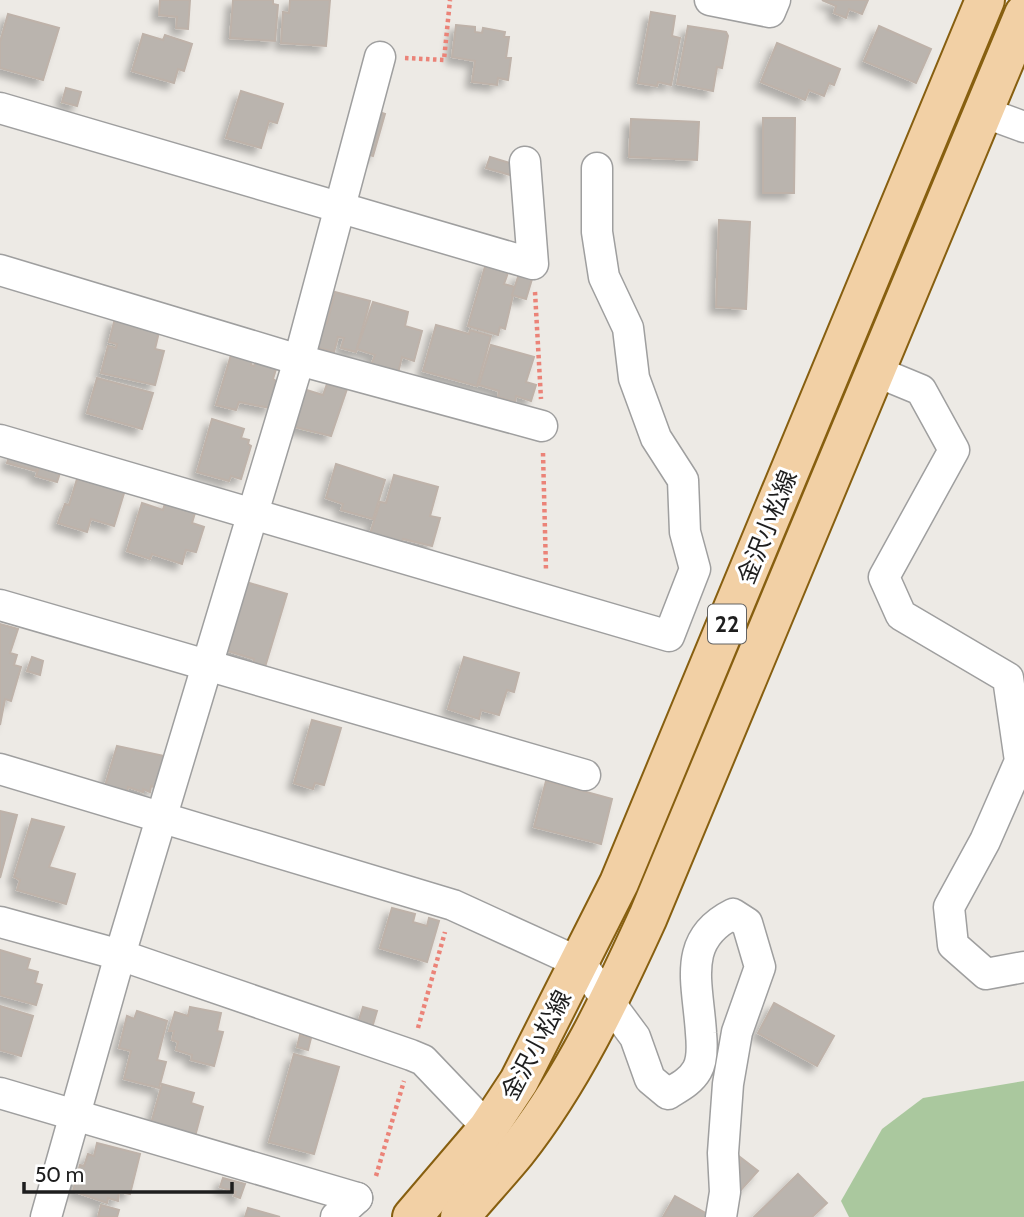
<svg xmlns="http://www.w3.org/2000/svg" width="1024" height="1217" font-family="Cabin,'Noto Sans JP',sans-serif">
  <defs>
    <filter id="shadow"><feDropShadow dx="-6" dy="6" stdDeviation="3.5" flood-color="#0004"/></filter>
  </defs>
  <rect width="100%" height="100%" fill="#edeae5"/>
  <polygon fill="#aac89e" points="1024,1081 1024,1217 849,1217 841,1201 882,1129 923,1098"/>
  <g fill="#bab4ae" stroke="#beb2a9" stroke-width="2" filter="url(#shadow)">
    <polygon points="160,0 190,0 188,29 176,28 177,17 159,15"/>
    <polygon points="233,0 273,0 273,4 278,5 275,41 230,38"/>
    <polygon points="290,0 330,0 326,46 281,43 283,12 289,13"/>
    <polygon points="822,0 868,0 862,14 849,9 846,18 834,13 836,6"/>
    <polygon points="651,12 675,16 672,36 680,38 671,85 658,82 657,86 638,83"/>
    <polygon points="8,14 59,28 43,80 0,68 0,42"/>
    <polygon points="456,25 475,27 475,32 482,33 483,28 505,32 504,37 509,37 506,58 511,58 508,80 498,78 497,85 472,82 475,61 452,57"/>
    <polygon points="688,26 726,32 728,36 722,68 717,67 713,91 677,84"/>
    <polygon points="879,26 931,49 916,83 864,61"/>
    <polygon points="143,34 163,40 165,35 192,44 184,71 178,69 174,83 132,71"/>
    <polygon points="777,43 840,69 834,85 829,83 824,96 809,90 805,100 761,82"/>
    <polygon points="66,88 81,92 77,106 62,102"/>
    <polygon points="241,91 283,104 277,123 269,121 261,148 226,138"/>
    <polygon points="379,112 385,114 373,156 366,154"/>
    <polygon points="763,118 795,118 794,193 763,193"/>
    <polygon points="631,119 699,122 697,160 629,157"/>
    <polygon points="490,157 513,164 510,175 486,168"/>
    <polygon points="719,220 750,222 746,309 716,307"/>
    <polygon points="486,263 509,270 504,284 515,287 505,329 500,327 498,335 468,326"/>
    <polygon points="519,274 532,279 526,299 512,295"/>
    <polygon points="335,292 370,301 356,352 341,348 344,338 338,337 334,352 312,346 319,321 327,323"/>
    <polygon points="373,302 408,312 405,326 422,331 414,361 402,357 398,373 371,365 375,355 357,349"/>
    <polygon points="115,318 159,332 155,349 164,351 155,385 101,373 108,346 116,348 117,344 109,342"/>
    <polygon points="436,325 469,334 470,330 491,336 477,386 423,371"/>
    <polygon points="491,345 534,357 526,382 536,385 531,401 516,396 515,402 498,397 499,391 479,385"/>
    <polygon points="231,355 252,361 251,365 254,366 256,360 277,366 273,379 276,381 274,387 277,388 270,408 239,402 236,410 216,405"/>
    <polygon points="97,378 153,393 142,429 87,413"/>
    <polygon points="327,384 347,389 331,436 291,426 300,388 323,395"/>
    <polygon points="212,419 244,429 241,438 249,440 248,444 251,446 241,479 231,476 229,481 197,472"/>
    <polygon points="10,454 39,462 36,471 7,463"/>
    <polygon points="40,464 61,470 57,482 36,476"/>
    <polygon points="336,464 385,480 373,519 341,510 343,504 326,498"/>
    <polygon points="394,475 438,487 430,516 440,518 432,546 403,539 401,546 369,537 380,502 386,503"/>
    <polygon points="87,478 125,490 114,526 91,519 87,532 58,523 65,504 69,505 77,479 86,481"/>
    <polygon points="142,503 163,510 165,503 195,513 192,523 204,527 196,552 186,550 182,564 152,554 150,559 127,551"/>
    <polygon points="246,582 287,594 265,667 253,663 254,659 228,651"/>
    <polygon points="0,624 18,629 10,653 17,655 14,665 21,667 11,701 5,699 0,725"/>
    <polygon points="32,657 43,661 40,675 27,671"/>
    <polygon points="464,657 519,673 514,692 507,690 499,715 481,710 479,719 448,709"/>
    <polygon points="312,720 341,728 324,785 315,783 313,789 294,783"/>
    <polygon points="117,746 164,756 156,788 151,786 150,792 143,789 143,792 128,787 127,792 104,789"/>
    <polygon points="546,781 612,799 601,844 534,827"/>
    <polygon points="0,811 17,815 0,878"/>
    <polygon points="32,819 64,827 49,867 75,874 66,904 17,890 20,880 14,877"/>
    <polygon points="392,908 415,914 413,922 427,926 429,918 439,921 427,962 380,948"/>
    <polygon points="0,950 30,959 27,969 38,972 35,983 42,985 36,1005 0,995"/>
    <polygon points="774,1003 834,1036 817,1066 758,1033"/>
    <polygon points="0,1006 33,1016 21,1056 0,1050"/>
    <polygon points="190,1007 221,1013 217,1031 223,1032 214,1066 191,1060 192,1055 176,1050 178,1042 172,1040 174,1031 169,1031 175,1012 188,1016"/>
    <polygon points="363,1007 377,1011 371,1031 357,1026"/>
    <polygon points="137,1011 167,1021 157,1060 166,1062 159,1088 124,1079 131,1051 119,1048 127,1016 134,1019"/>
    <polygon points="300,1035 311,1038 308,1050 297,1047"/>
    <polygon points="294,1054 339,1067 314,1154 269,1142"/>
    <polygon points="162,1084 194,1093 191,1103 203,1107 194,1140 150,1127"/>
    <polygon points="97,1143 140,1154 130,1194 119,1192 118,1201 108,1198 107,1203 73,1191 80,1165 84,1166 88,1154 94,1156"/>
    <polygon points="740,1157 758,1171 739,1192"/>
    <polygon points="798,1174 827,1203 812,1217 754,1217"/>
    <polygon points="223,1178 245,1184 240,1198 234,1196 236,1192 220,1187"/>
    <polygon points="675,1196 709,1215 708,1217 663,1217"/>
    <polygon points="101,1205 119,1210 117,1217 98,1217"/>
    <polygon points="248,1208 280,1217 245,1217"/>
  </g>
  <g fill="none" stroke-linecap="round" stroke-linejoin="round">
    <defs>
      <g id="street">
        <polyline points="710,0 770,12 775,0"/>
        <polyline points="0,108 533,264 525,162"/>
        <polyline points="983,112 1024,127"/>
        <polyline points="0,270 299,360 542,426"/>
        <polyline points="875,371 921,390 954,450 884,577 901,615 1008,678 1020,761 985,841 949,907 953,945 986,974 1024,967"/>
        <polyline points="0,440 669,636 695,569 685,532 683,480 656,438 634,378 628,328 604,277 597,232 597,168"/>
        <polyline points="0,605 585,775"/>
        <path d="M 0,769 L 453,905 L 580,963 L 635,1037 L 650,1079 L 668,1094 C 679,1087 690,1082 697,1070 C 703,1060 702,1044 701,1033 C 698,983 681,940 733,914 L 747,923 L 760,967 L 737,1032 L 728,1084 L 723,1153 L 725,1192 L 721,1217"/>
        <polyline points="0,922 120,955 411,1055 423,1060 488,1128"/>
        <polyline points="0,1093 357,1198"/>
        <polyline points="46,1217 120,955 299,360 380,57"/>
        <polyline points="336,1217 357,1198"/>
      </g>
      <g id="primary">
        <polyline points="412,1217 488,1128 519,1081 619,883 985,0"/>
        <path d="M 460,1217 C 478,1195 498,1174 516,1152 C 572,1081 611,998 648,917 L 1024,14"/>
      </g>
    </defs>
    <use href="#street" stroke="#9f9f9f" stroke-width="33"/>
    <use href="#primary" stroke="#875f10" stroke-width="42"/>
    <g stroke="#eb8378" stroke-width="4.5" stroke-dasharray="3.5 3.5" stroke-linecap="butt">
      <polyline points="405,58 444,60 450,0"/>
      <polyline points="535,292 541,399"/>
      <polyline points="543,453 546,570"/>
      <polyline points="418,1028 445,932"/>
      <polyline points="376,1176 404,1081"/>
    </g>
    <use href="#street" stroke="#fff" stroke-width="30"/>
    <use href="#primary" stroke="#f2d0a5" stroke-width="38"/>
  </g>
  <g text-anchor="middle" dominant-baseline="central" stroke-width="6" stroke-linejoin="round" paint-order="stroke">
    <rect fill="#fff" stroke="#626262" stroke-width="2" x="708" y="604.5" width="38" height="39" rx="5"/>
    <g font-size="23" font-weight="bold" fill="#1e1e1e">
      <text x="727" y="624">22</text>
    </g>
    <g font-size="24" fill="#1e1e1e" stroke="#fff">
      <text transform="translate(767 527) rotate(-68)">金沢小松線</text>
      <text transform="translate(536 1045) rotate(-62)">金沢小松線</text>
    </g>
  </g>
  <path d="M24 1182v10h208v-10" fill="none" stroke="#1e1e1e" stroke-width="3.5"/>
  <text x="35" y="1182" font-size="21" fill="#1e1e1e" stroke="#ffffff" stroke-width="5" paint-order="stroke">50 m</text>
</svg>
